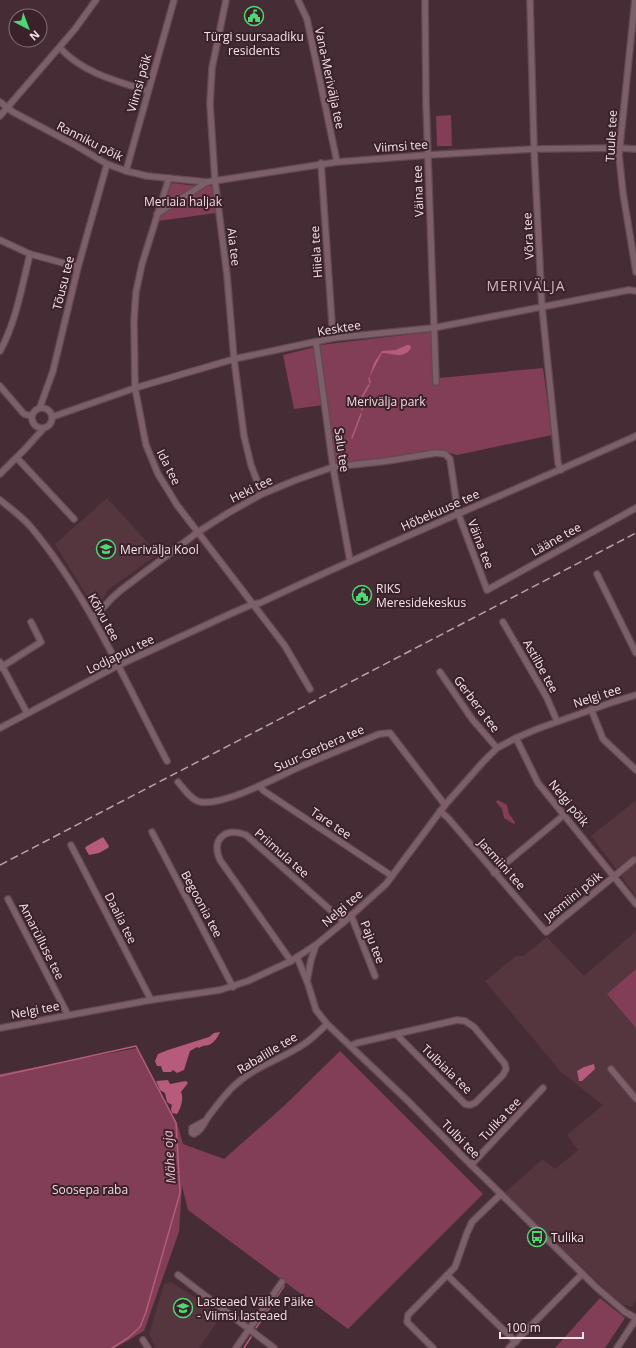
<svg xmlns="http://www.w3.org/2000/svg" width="636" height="1348" font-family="'Open Sans',sans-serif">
  <rect width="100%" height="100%" fill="#462c34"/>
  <g fill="#55353e">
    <polygon points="107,498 158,554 108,590 96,611 55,544"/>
    <polygon points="636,800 636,897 615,867 591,836"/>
    <polygon points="636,931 636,1300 632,1307 624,1305 608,1292 504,1193 543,1159 555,1169 578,1150 567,1135 603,1105 561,1072 485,981 516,956 523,956 547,937 584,976"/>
    <polygon points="171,1282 199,1300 221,1316 199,1348 156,1348 149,1334 164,1284"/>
  </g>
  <g fill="#813e56">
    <polygon points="451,115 452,146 437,146 436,116"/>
    <polygon points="172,183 198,186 212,186 216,213 158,221 161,208"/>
    <polygon points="437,331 439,378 543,368 552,435 457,455 442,451 336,466 320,345"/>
    <polygon points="315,347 324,405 294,409 283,355"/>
    <polygon points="498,800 507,805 509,814 515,822 514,824 504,818 502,809 496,802"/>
    <polygon points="636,969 636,1028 607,994"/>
    <polygon points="137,1048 177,1123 183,1144 224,1159 285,1105 340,1051 483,1194 348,1329 188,1210 182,1186 179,1232 144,1331 115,1348 0,1348 0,1074"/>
    <polygon points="600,1298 625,1318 605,1348 555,1348"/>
  </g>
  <g fill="#b65b7b">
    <path d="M 407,345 L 410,345 L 411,348 C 403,360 393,353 382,353 L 369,378 L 374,363 L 382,351 L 396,350 Z"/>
    <polygon points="103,837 109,846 108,848 99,853 89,855 85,848 87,846"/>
    <path d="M 220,1032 C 218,1037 214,1043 209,1045 C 205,1046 203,1045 199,1048 L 197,1047 L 190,1051 L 184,1070 L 177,1073 L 173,1070 L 171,1072 L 163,1072 L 161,1066 L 157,1066 L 155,1061 L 158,1054 L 168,1050 L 209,1037 L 214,1033 Z"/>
    <polygon points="594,1064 595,1069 582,1081 579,1081 577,1071 584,1067"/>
    <path d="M 168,1080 L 170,1084 L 186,1081 L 188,1083 L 181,1092 C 184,1098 181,1108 177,1114 L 172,1113 L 171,1109 L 172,1105 L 167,1102 L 165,1093 L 160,1090 L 156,1081 Z"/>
  </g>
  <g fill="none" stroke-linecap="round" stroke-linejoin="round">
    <g stroke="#b65b7b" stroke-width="1.5">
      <polyline points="369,378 370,383"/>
      <polyline points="362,410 362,397 369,385"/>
      <polyline points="352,438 361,414"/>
      <polyline points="0,1076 136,1046 176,1123 180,1193 146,1312 140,1327 128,1338 112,1348"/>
      <polyline points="256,1328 284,1286"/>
      <polyline points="244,1348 251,1337"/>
    </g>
    <defs>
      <g id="minor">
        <polyline points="226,0 212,68 210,104 215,181 227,275 234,359 244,436 251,465 262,494"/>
        <polyline points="298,0 307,19 337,162"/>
        <polyline points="425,0 426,102 436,382"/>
        <polyline points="530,0 534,149 542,307 555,434 558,463 561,470"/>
        <polyline points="635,0 619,155 623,193 636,272"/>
        <path d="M 60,48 C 83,73 116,81 148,91"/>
        <polyline points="0,102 13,112 75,145 107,164 126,171 147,176 207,182 337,162 428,155 534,149 619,148 636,149"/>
        <polyline points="0,116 75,29 96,0"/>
        <polyline points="321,163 333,338"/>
        <polyline points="126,171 174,0"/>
        <polyline points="169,178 142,264 136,292 134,320 135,388 146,445 158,474 177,505 285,646 310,689"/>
        <polyline points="157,214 207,182"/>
        <polyline points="0,240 30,254 78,267"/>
        <polyline points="316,342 333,467 350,561"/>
        <path d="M 0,351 C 16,322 22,286 30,254"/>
        <polyline points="0,386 24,414 31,416"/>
        <polyline points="40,407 53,371 78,267 107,164"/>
        <circle cx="42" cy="418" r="10"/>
        <polyline points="52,417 135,388 234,359 333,338 433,328 629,290 636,291"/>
        <polyline points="17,458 74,519"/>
        <polyline points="0,474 25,449 44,428"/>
        <path d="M 0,500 C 10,508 21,516 30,526 C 88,595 125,681 167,761"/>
        <polyline points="597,574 636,653"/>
        <polyline points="92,617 98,613 112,598 121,590 198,532 228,513 262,494 296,480 333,467 387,461 436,453 445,454 450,459 458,513 487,590 636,508"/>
        <polyline points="503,622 546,696 557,721"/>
        <polyline points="0,662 27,713"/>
        <polyline points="0,668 41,642 31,622"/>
        <polyline points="440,672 472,719 497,748"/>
        <polyline points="591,709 603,739 636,770"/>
        <path d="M 0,728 L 117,666 L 230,614 L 253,604 L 260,603 C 384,544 511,492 636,436"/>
        <polyline points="516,738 538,783 636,904"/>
        <path d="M 178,782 C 184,789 192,801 201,802 C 224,805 272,780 295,769 C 322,757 351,746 379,734 L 390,733 L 445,805"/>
        <polyline points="259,786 264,791 392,876"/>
        <polyline points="440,811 448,818 546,932 634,860"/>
        <polyline points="152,832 233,987"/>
        <polyline points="71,845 151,1000"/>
        <polyline points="494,873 564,815"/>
        <polyline points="8,899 68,1015"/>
        <polyline points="351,915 375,976"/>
        <polyline points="297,957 308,984 316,1010 327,1024 408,1101 463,1157 597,1288 625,1312 636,1318"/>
        <path d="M 291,961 L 220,860 C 211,839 225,827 246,835 L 344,922"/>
        <polyline points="307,981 311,960 316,945"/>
        <polyline points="0,1028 151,1000 220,990 248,981 291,961 317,944 344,922 386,884 445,805 483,762 497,748 516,738 537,729 613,702 636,695"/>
        <polyline points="350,1046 357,1043 457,1020 465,1021 474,1027 505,1064 506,1069 503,1075 475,1103 470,1105 465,1104 396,1034"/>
        <polyline points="611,1069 636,1099"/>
        <path d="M 205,1121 L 192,1128 L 192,1133 L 194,1134 C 202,1131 205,1120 211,1113 C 218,1104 226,1093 235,1085 C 254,1067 279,1060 301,1046 C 311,1040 319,1032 327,1024"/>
        <polyline points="471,1165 543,1088"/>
        <polyline points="178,1275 274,1348"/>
        <polyline points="447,1275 516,1342"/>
        <polyline points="143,1340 148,1348"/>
        <polyline points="236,1348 282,1282"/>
        <polyline points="433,1348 407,1322 408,1315 455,1267 467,1233 472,1222 501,1194"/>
        <polyline points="509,1348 582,1274"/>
        <polyline points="617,1348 636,1319"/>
      </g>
    </defs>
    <use href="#minor" stroke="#604a51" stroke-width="8"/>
    <use href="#minor" stroke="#7c5f68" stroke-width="5.5"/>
    <polyline stroke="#b8a4aa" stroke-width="1.5" stroke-dasharray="8 4" stroke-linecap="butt" points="0,865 636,533"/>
  </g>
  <defs>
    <symbol id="civic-ring" viewBox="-11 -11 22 22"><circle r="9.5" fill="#3b222a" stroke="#4fd675" stroke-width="1.5"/><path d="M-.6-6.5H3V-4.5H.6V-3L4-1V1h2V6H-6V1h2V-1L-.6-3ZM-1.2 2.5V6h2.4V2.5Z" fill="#4fd675"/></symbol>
    <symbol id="school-ring" viewBox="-11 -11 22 22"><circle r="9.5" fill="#3b222a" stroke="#4fd675" stroke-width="1.5"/><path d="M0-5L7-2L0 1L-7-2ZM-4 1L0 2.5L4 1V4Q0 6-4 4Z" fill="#4fd675"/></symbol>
    <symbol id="bus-ring" viewBox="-11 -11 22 22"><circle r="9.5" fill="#3b222a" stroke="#4fd675" stroke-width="1.5"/><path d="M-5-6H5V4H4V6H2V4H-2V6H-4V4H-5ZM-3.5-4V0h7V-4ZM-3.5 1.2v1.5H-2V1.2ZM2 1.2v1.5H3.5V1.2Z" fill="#4fd675"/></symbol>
  </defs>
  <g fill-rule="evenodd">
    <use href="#civic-ring" x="243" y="5" width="22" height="22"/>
    <use href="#school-ring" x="95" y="538" width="22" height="22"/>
    <use href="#civic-ring" x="351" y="584" width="22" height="22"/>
    <use href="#bus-ring" x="526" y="1226" width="22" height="22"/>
    <use href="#school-ring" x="172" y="1297" width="22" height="22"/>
  </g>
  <g text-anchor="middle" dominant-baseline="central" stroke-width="4" stroke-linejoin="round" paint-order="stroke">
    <g font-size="12" fill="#f5e3e8" stroke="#3b222a" text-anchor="start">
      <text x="254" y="36" text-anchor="middle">Türgi suursaadiku<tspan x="254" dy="14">residents</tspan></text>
      <text x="120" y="549">Merivälja Kool</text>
      <text x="376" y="588">RIKS<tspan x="376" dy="14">Meresidekeskus</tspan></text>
      <text x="551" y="1237">Tulika</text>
      <text x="197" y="1301">Lasteaed Väike Päike<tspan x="197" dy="14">- Viimsi lasteaed</tspan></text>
    </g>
    <g font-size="12" fill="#f5e3e8" stroke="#3b222a">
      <text transform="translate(330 78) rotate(78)">Vana-Merivälja tee</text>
      <text transform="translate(139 83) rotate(-74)">Viimsi põik</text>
      <text transform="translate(611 136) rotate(-87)">Tuule tee</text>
      <text transform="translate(90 141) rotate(27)">Ranniku põik</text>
      <text transform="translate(401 146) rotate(-4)">Viimsi tee</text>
      <text transform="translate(418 191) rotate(-92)">Väina tee</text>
      <text transform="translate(528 236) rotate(-93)">Võra tee</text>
      <text transform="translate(234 247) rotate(83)">Aia tee</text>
      <text transform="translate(316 252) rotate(-94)">Hiiela tee</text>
      <text transform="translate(63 283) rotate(-76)">Tõusu tee</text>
      <text transform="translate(339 328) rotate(-9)">Kesktee</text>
      <text transform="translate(342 450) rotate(82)">Salu tee</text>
      <text transform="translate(169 467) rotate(63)">Ida tee</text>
      <text transform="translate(251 489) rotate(-26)">Heki tee</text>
      <text transform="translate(440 510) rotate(-24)">Hõbekuuse tee</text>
      <text transform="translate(556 539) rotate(-29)">Lääne tee</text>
      <text transform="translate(481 544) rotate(69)">Väina tee</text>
      <text transform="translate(104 617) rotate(61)">Kõivu tee</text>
      <text transform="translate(120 654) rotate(-26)">Lodjapuu tee</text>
      <text transform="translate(541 666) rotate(61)">Astilbe tee</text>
      <text transform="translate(597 696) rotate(-18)">Nelgi tee</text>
      <text transform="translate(477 704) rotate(53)">Gerbera tee</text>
      <text transform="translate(319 748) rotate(-24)">Suur-Gerbera tee</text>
      <text transform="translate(569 803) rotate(51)">Nelgi põik</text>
      <text transform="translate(331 823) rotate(34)">Tare tee</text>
      <text transform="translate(282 853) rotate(41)">Priimula tee</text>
      <text transform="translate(502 864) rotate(48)">Jasmiini tee</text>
      <text transform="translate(573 896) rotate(-39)">Jasmiini põik</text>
      <text transform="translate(202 904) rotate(62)">Begoonia tee</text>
      <text transform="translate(342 908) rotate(-41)">Nelgi tee</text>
      <text transform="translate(121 918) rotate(63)">Daalia tee</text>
      <text transform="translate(42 941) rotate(63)">Amarülluse tee</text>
      <text transform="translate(373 942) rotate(68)">Paju tee</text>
      <text transform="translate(35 1010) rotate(-11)">Nelgi tee</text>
      <text transform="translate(267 1053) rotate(-31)">Rabalille tee</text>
      <text transform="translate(447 1069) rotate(44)">Tulbiaia tee</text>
      <text transform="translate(500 1119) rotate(-47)">Tulika tee</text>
      <text transform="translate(461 1139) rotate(45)">Tulbi tee</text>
    </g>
    <g font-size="12" fill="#f4d9e1" stroke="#3b222a">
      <text x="183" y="201">Meriaia haljak</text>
      <text x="386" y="401">Merivälja park</text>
      <text x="90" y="1189">Soosepa raba</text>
    </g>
    <g font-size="13" font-style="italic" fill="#f0bdcc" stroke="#3b222a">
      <text transform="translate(169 1157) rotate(-94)">Mähe oja</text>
    </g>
    <g font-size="14" letter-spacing="1" fill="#d6b6bf" stroke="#3b222a">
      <text x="526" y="285">MERIVÄLJA</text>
    </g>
  </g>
  <g transform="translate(28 28) rotate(138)"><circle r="19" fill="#3b222a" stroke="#856f76"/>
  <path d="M0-3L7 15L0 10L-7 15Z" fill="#4fd675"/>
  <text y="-6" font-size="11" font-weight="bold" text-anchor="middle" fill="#f5e3e8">N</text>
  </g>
  <path d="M500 1332v6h83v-6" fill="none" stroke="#f5e3e8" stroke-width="2"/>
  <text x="506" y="1332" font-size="12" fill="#f5e3e8" stroke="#3b222a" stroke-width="3" paint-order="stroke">100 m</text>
</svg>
